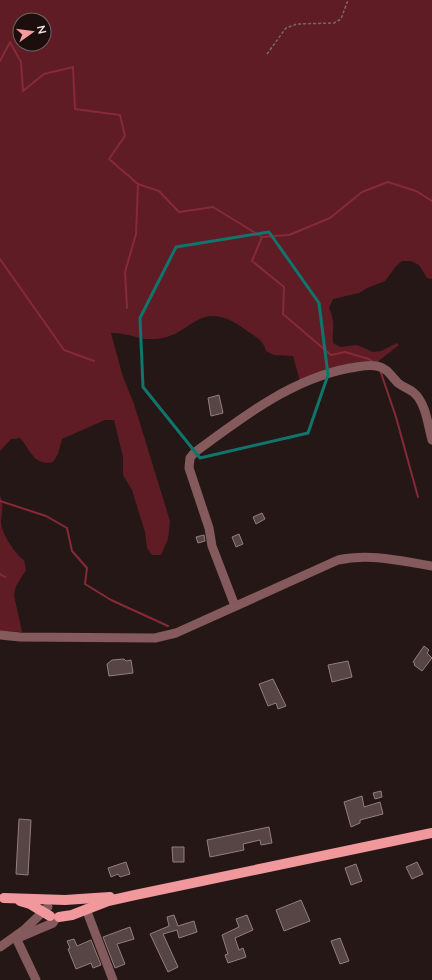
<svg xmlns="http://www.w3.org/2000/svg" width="432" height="980" font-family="Lato,sans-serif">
  <rect width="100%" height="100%" fill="#261717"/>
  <g fill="#5f1c25" fill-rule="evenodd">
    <path d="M 0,0 L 432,0 L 432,279 L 427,278 L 419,265 L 411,261 L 402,261 L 396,266 L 385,281 L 367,288 L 359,293 L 333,299 L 329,308 C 336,324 332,327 333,343 L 340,347 L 357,345 L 373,352 L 381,351 L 397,343 L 399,345 L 376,363 L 300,381 L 293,356 L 274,355 L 266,351 C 263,339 255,337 246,330 C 197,294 193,339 153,339 C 139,340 126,332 111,333 L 123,377 L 134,404 L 170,521 L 168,539 L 161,555 L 152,555 L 147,548 L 145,532 L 132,490 L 123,475 L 123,457 L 114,420 L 105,420 L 62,439 L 58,454 L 53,462 C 33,466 31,450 20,438 L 11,439 L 0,451 ZM 20,20 L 44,20 L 44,44 L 20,44 Z"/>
    <path d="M 0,496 C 4,505 2,511 1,520 C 0,532 15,554 24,560 L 26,570 L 16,586 L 14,595 L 22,632 L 0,631 Z"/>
  </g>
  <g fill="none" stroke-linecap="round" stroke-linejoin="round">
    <g stroke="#862a37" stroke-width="2">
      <polyline points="0,61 10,42 21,62 23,91 44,74 73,67 75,109 120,115 125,136 109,159 138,184 159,191 179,212 213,207 262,237 289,235 330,218 362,192 388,182 416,191 432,201"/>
      <polyline points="262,237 252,261 284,287 283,314 331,355 345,352 369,359 372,361"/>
      <polyline points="0,259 64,350 94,361"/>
      <polyline points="127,308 125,272 136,234 138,184"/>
      <polyline points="380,370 396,417 418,497"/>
      <polyline points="0,501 46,516 67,528 72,551 87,568 85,584 111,600 168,626"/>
      <polyline points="0,574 5,577"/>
    </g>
  </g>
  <g fill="#574444" stroke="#937e7e">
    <polygon points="219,395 223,413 211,416 208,398"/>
    <polygon points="262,513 265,519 256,524 253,517"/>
    <polygon points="239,534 243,544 236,547 232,537"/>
    <polygon points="204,535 205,541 198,543 196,537"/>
    <polygon points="424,646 429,650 427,653 432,658 422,671 414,665 415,664 413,662"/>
    <polygon points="124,659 126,661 131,660 133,673 109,676 107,664 112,660"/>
    <polygon points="348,661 352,677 332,682 328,665"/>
    <polygon points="273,679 286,706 278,709 276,703 268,706 259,684"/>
    <polygon points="381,791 382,797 375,799 373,793"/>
    <polygon points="362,796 364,807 380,802 383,814 360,820 360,823 351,827 344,802"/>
    <polygon points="19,819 31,820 28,875 16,874"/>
    <polygon points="269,827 272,843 261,845 260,840 243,844 244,850 210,857 207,840"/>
    <polygon points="172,847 184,847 184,862 173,862"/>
    <polygon points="126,862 130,874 120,877 118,874 111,877 108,868"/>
    <polygon points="417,862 423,874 412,879 406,867"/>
    <polygon points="356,864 362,881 351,885 345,868"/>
    <polygon points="301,900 310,921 284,931 276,910"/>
    <polygon points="174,915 178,926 194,921 197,932 179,938 177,930 163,934 178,967 168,972 150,934 169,926 167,917"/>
    <polygon points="247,915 253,930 235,938 239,950 243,948 246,957 228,963 225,955 228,954 222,935 239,927 236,919"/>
    <polygon points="130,927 134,939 117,944 125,964 115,968 103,937"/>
    <polygon points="340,938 349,961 340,964 331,941"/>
    <polygon points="74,939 77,946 91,940 101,965 93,968 91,963 76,969 68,949 70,948 67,941"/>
  </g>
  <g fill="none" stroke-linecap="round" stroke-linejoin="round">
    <polyline stroke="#776969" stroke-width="1.5" stroke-dasharray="3 2" stroke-linecap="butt" points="267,54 286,28 297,24 334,23 341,19 348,0"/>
    <g stroke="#845a5c" stroke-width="9">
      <path d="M 235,606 L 212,546 L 209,528 L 189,468 L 190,458 L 194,453 C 241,418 291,379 350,368 C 358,367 368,364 377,366 C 387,368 391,376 398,383 C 403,387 409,389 413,392 C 426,402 428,426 432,440"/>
      <path d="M 0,635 L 20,637 L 155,638 L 176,633 L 338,560 C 370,553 401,561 432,566"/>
      <polyline points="86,909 113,980"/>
      <polyline points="20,937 53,923 56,918"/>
      <polyline points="16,938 36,980"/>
      <polyline points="0,947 24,930 48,907"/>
    </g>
    <g stroke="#f0989c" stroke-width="10">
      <polyline points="4,898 65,900 110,897"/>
      <polyline points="20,901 30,904 50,916"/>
      <polyline points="59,917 72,915 108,901 135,895 432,833"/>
    </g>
  </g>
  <path fill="none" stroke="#0f766e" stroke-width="3" stroke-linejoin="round" d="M 269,232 L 319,303 L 328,375 L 308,433 L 200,458 L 143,387 L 140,318 L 176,247 Z"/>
  <g transform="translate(32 32) rotate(76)"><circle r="19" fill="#1d0e0e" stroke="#726464"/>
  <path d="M0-3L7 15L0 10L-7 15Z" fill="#f49b9f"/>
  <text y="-6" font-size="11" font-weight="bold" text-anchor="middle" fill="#f1e5e5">N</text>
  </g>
</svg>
